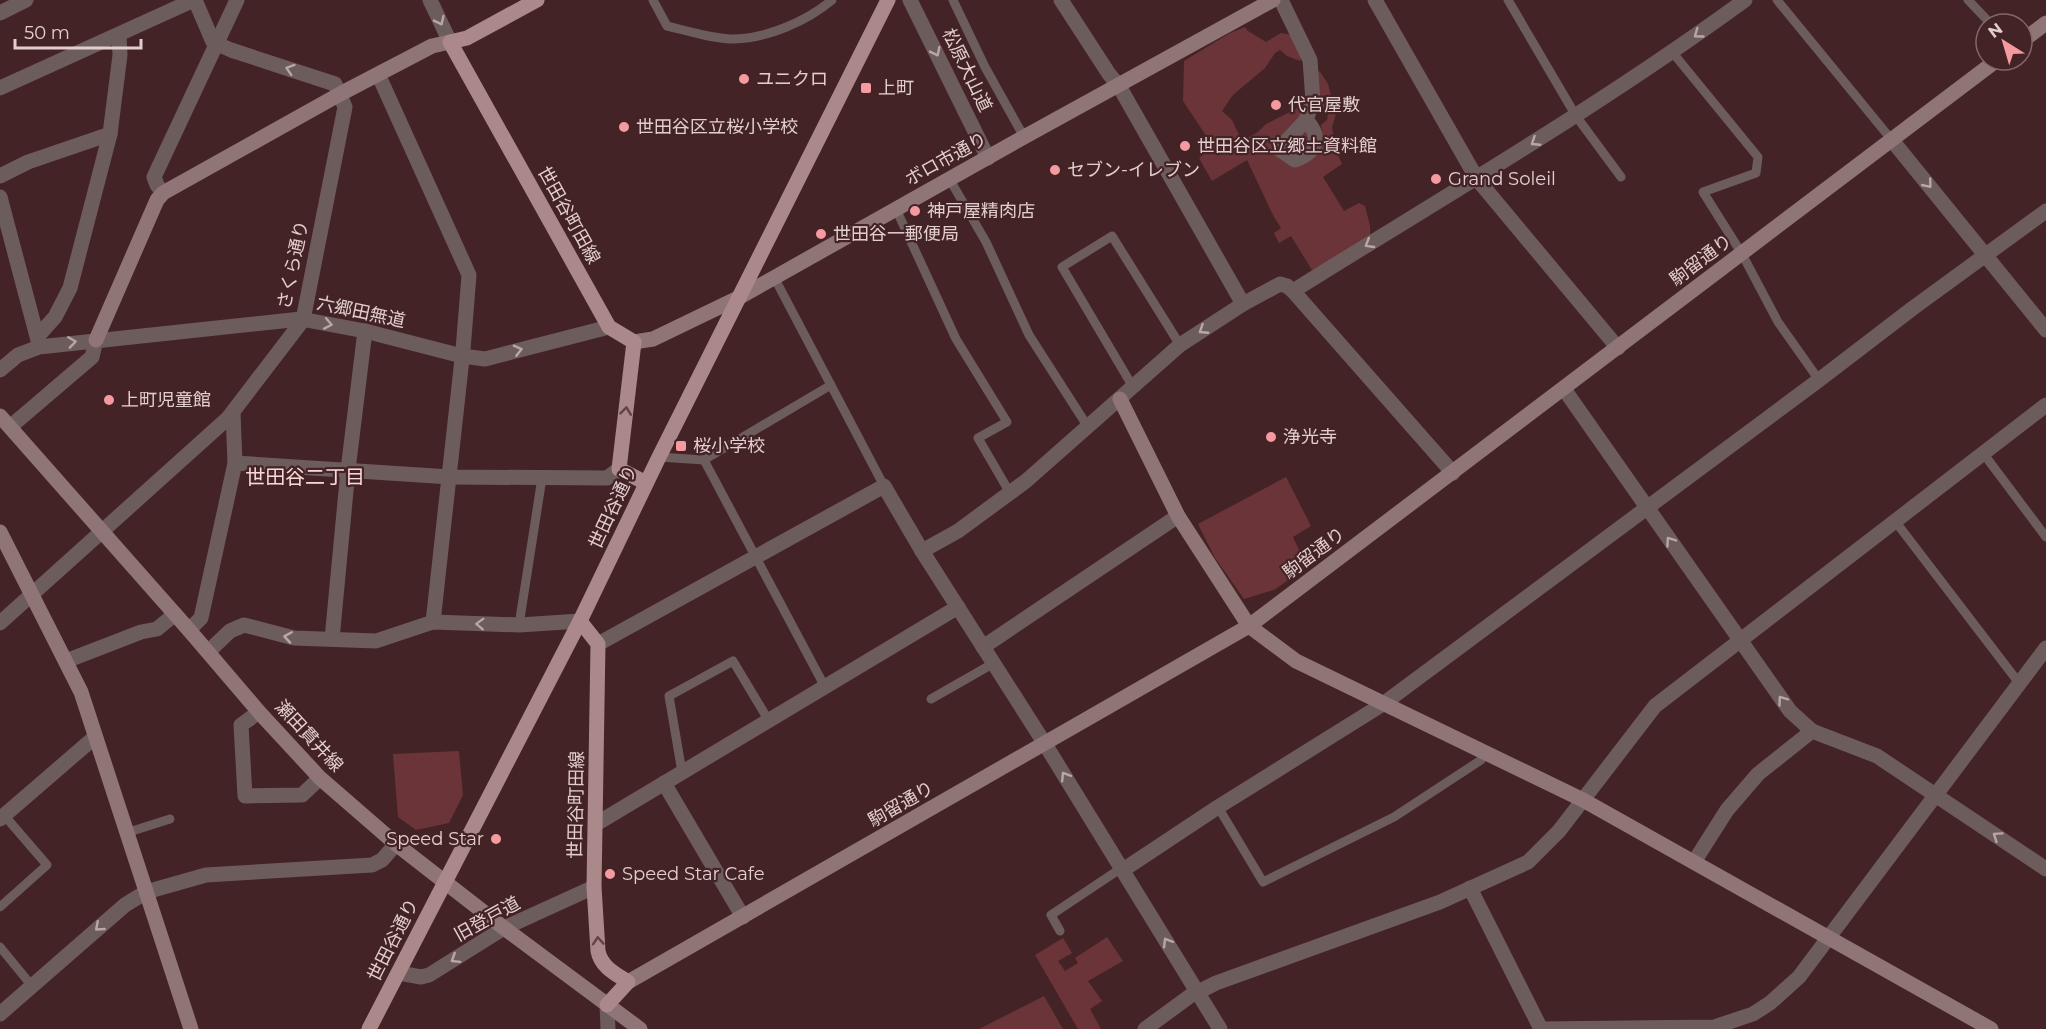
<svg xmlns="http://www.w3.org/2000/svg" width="2046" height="1029" font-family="Montserrat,'Noto Sans JP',sans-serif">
  <rect width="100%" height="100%" fill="#432325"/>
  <g fill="#6b3439">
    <polygon points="1245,27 1248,31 1266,42 1281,33 1292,35 1304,56 1300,61 1287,56 1280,50 1275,53 1265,68 1233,95 1222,111 1232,120 1240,137 1247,138 1258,132 1266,124 1304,105 1306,129 1322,133 1321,125 1327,120 1328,113 1316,100 1315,68 1321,73 1328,84 1336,114 1332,127 1336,150 1342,164 1323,177 1344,211 1359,203 1365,206 1370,226 1370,241 1315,275 1291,236 1279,243 1274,233 1281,228 1273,215 1247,160 1212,181 1199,158 1213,146 1183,101 1184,61 1230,33"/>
    <polygon points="1286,477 1311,526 1293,537 1307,567 1274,590 1244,599 1215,558 1198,524"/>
    <polygon points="459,751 463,795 449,823 416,830 398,817 393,754"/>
    <polygon points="1107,937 1123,961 1088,981 1102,1001 1090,1009 1101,1029 1078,1029 1035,955 1063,938 1072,953 1058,961 1065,971 1078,963 1075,958"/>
    <polygon points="1044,996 1063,1029 979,1029"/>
  </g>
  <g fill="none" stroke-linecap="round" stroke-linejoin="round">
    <g stroke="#6d5c5c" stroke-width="9">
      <path d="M 653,0 L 667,26 C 688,31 713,39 735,39 C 768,38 807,21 832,0"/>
      <polyline points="953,0 985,67 1024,137"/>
      <polyline points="1508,0 1576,116 1621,177"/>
      <polyline points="1777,0 1891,139"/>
      <polyline points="1968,0 1991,24"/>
      <polyline points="1673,53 1758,157 1756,173 1703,192 1742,254 1778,322 1819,380"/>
      <polyline points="950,180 986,242 1029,335 1088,427"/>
      <polyline points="896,209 956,339 1007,422 978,438 1010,493"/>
      <polyline points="774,277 884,486"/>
      <polyline points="1133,387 1062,267 1112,236 1180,345"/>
      <polyline points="1983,453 2046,537"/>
      <polyline points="659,457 704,460 831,385"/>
      <polyline points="704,460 825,687"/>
      <polyline points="1895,521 2019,683"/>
      <polyline points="519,625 542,478"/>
      <polyline points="931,699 994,663"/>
      <polyline points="682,772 669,696 733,661 769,721"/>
      <polyline points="1218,807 1263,882 1394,817 1481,760 1485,753"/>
      <polyline points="126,833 170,819"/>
      <polyline points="0,907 47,865 4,815"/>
      <polyline points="1060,931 1051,915 1117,871 1123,870"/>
      <polyline points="0,947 32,986"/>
    </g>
    <g stroke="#6d5c5c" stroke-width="15">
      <polyline points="430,0 450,42"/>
      <polyline points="910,0 988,158"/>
      <polyline points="1061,0 1109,74 1119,86 1243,304"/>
      <path d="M 1281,0 L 1310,60 L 1313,101 L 1306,120 L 1279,149 L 1295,160 C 1317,152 1322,137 1306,120"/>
      <polyline points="1375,0 1477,179 1618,348"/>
      <polyline points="0,13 26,0"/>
      <polyline points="378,74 469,275 463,350 433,622"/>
      <polyline points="0,88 194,0"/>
      <polyline points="1891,139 2046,330"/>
      <polyline points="0,176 28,162 110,134"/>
      <polyline points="163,193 157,185 154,177 237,0"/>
      <polyline points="0,197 39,344"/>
      <polyline points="1293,291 1453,473"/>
      <polyline points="38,336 55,317 70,288 110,134 120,55 119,35"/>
      <polyline points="0,370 18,355 39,347 301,319 365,331 462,356 485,359 609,327"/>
      <polyline points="1564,389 1790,711 1812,731 1877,756 2046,869"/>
      <polyline points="10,427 92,357 96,340"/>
      <polyline points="235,463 450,477 607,478 619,469"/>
      <path d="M 922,551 L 958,531 L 1026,481 L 1180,345 L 1243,304 L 1280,284 L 1287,286 L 1293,291 C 1445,196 1600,106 1745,0"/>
      <polyline points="0,623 228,418 303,320 345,107 335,84 231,50 213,42 195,0"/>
      <polyline points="189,630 201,618 235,463 233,412"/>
      <polyline points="332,639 348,470 365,331"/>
      <polyline points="598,644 884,486 922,551 1045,744 1220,1029"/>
      <polyline points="983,647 1178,516"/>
      <polyline points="208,652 230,631 244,625 294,638 376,641 433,622 519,625 580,621"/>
      <polyline points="66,661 141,632 157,629 175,614"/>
      <polyline points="259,712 241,725 245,796 302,795 320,778"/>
      <polyline points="664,783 743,917"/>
      <polyline points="0,819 95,737"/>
      <polyline points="596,824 958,607"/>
      <polyline points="1694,862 1727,810 1758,774 1812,731"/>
      <polyline points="1123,870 1218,807 1383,704 1819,380 1913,308 2046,211"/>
      <polyline points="1470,888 1541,1029"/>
      <polyline points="399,973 421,977 429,975 504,928 594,887"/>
      <polyline points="607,1005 608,1029"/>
      <polyline points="0,1014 125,905 146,892 206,875 372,865 382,860 396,844"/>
      <polyline points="1145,1029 1190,996 1216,983 1440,902 1528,862 1559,831 1655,706 2046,405"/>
      <polyline points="1540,1029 1714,1027 1753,1014 1770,1003 1799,977 2046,648"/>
    </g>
    <g stroke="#907576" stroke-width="15">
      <polyline points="2022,41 2046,23"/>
      <polyline points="96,340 157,200 163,193 340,94 432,46 450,42"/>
      <polyline points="634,342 653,339 738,298 1024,137 1273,0"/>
      <polyline points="1120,399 1178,516 1249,626 1296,661 1583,800 1991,1029"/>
      <polyline points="0,416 189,630 259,712 320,778 396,844 504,928 640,1029"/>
      <polyline points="0,532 81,692 191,1029"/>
      <polyline points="628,982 1249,626 1997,60"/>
    </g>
    <g stroke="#ab898a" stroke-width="15">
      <polyline points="537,0 467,38 450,42 609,327 634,342 619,469 646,483"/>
      <path d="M 580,621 L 598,644 L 594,887 L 598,951 C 601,967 616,974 628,982 L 607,1005"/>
      <polyline points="369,1029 580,621 659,457 888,0"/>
    </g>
  </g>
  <defs><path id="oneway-chevron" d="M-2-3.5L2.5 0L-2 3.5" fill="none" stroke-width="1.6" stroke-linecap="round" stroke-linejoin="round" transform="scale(1.5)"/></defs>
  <g stroke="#baa6a6">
    <use href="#oneway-chevron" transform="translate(440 21) rotate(64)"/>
    <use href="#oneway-chevron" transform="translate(1698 34) rotate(144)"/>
    <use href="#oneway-chevron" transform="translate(936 52) rotate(64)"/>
    <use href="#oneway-chevron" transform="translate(290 69) rotate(-162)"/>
    <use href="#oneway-chevron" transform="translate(1535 142) rotate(147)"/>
    <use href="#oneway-chevron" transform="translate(1928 184) rotate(51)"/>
    <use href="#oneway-chevron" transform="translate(1369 244) rotate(149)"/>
    <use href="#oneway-chevron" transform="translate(328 324) rotate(11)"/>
    <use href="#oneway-chevron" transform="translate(1203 330) rotate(147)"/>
    <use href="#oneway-chevron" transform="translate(72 342) rotate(-8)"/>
    <use href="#oneway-chevron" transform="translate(518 350) rotate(-14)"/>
    <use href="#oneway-chevron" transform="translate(1670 541) rotate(-125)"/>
    <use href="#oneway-chevron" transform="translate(480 624) rotate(-178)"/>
    <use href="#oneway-chevron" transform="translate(288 637) rotate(-171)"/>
    <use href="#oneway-chevron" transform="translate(1782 700) rotate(-126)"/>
    <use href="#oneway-chevron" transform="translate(1065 776) rotate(-122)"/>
    <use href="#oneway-chevron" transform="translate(1997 836) rotate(-145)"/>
    <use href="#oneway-chevron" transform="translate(99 927) rotate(139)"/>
    <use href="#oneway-chevron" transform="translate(1167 942) rotate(-121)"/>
    <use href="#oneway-chevron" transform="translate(455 959) rotate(148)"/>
  </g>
  <g stroke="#624243">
    <use href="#oneway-chevron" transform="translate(626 411) rotate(-83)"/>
    <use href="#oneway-chevron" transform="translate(598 941) rotate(-94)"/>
  </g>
  <g fill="#f49aa0" stroke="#432325" stroke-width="2">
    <circle cx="744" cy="79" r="6"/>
    <rect x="860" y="82" width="12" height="12" rx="3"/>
    <circle cx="1276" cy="105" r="6"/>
    <circle cx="624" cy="127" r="6"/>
    <circle cx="1185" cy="146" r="6"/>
    <circle cx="1055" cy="170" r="6"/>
    <circle cx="1436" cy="179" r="6"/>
    <circle cx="915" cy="211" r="6"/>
    <circle cx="821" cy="234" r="6"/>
    <circle cx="109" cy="400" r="6"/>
    <circle cx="1271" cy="437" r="6"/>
    <rect x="675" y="440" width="12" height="12" rx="3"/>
    <circle cx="496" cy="839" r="6"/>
    <circle cx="610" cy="874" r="6"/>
  </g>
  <g text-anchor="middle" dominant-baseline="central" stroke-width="4.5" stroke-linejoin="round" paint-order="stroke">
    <g font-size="18" fill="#e3cece" stroke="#432325">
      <text transform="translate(967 70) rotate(64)">松原大山道</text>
      <text transform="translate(946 159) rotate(-29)">ボロ市通り</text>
      <text transform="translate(569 215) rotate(61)">世田谷町田線</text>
      <text transform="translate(1701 260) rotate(-37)">駒留通り</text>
      <text transform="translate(293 265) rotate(-78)">さくら通り</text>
      <text transform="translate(361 312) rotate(12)">六郷田無道</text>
      <text transform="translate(613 507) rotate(-65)">世田谷通り</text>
      <text transform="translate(1314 553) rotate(-37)">駒留通り</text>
      <text transform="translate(309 736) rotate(47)">瀬田貫井線</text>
      <text transform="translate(901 804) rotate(-30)">駒留通り</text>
      <text transform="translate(576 805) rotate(-89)">世田谷町田線</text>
      <text transform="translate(487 919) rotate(-29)">旧登戸道</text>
      <text transform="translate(393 940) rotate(-63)">世田谷通り</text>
    </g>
    <g font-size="18" fill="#e3cece" stroke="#432325" text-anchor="start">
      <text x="756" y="79">ユニクロ</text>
      <text x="878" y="88">上町</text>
      <text x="1288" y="105">代官屋敷</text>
      <text x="636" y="127">世田谷区立桜小学校</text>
      <text x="1197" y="146">世田谷区立郷土資料館</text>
      <text x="1067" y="170">セブン-イレブン</text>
      <text x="1448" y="179">Grand Soleil</text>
      <text x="927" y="211">神戸屋精肉店</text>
      <text x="833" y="234">世田谷一郵便局</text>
      <text x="121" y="400">上町児童館</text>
      <text x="1283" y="437">浄光寺</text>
      <text x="693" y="446">桜小学校</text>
      <text x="484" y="839" text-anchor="end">Speed Star</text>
      <text x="622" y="874">Speed Star Cafe</text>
    </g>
    <g font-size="20" fill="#fbd7d8" stroke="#432325">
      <text x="305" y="477">世田谷二丁目</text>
    </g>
  </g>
  <g transform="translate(2004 42) rotate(323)"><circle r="28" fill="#432325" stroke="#836769" stroke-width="1.5"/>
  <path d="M0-4.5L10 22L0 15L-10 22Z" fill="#f49aa0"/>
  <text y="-9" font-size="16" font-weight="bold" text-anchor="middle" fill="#e3cece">N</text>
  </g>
  <path d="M15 39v9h126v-9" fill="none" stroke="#e3cece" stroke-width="3"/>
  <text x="24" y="39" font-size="18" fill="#e3cece" stroke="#432325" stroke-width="4.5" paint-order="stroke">50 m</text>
</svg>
